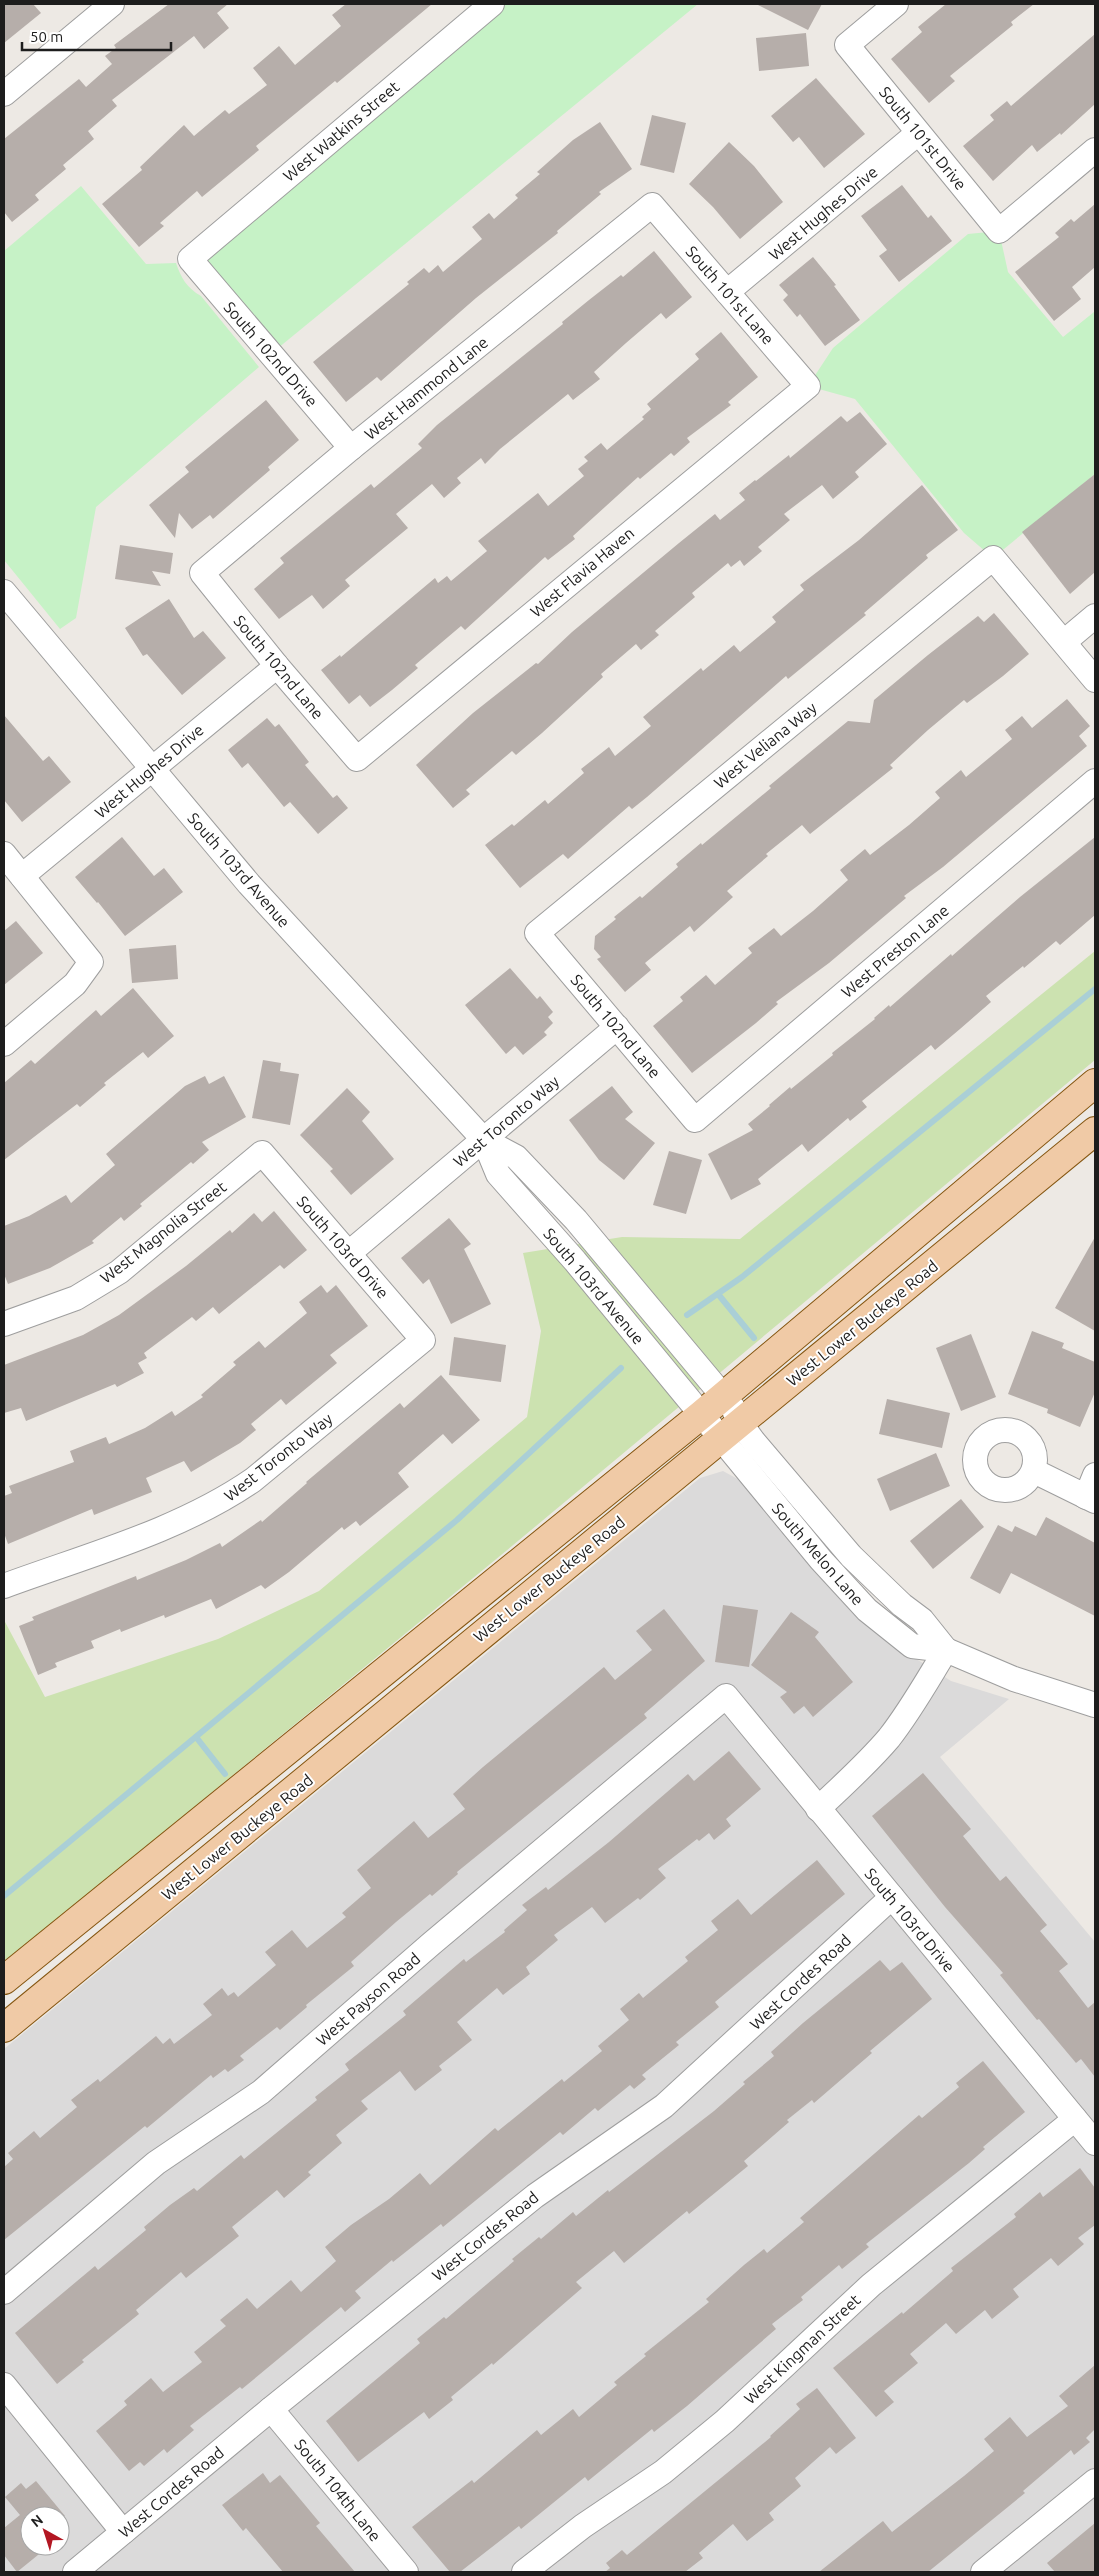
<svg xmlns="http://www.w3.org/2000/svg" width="1099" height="2576" font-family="Ubuntu,sans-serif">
  <rect width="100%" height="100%" fill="#ede9e4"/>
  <path fill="#dbdada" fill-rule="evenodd" d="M 723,1471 L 745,1483 L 907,1653 L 951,1681 L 1009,1699 L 940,1757 L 1095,1942 L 1095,2572 L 4,2572 L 4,2049 L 700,1478 ZM 30,2516 L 60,2516 L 60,2546 L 30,2546 Z"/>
  <polygon fill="#cce2b0" points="1095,951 1095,1060 506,1551 4,1963 4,1620 45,1697 218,1639 319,1591 527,1417 541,1331 523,1253 622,1237 740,1239"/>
  <g fill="#c6f2c6">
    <polygon points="492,4 698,4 272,353 190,259"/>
    <path d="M 81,186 L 146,264 L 176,263 C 181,278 187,288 201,296 L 259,367 L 96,507 L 76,618 L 60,629 L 4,560 L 4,251 Z"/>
    <polygon points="999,231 1008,272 1063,337 1094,312 1095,313 1095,474 993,558 964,533 855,399 808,386 833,348 968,234"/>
  </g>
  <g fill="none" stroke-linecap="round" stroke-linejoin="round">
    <g stroke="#aacfd6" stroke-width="6">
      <polyline points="718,1294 754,1338"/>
      <polyline points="687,1315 742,1277 1095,989"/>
      <polyline points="196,1737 225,1774"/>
      <polyline points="4,1896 457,1520 621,1368"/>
    </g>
  </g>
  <g fill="#b6aeaa">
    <polygon points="4,4 33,4 41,13 4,43"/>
    <polygon points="169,4 228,4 217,13 229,28 204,49 194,36 112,100 117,106 88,131 94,139 63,165 66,169 35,195 39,200 12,222 4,212 4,139 79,79 86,87 112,64 105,56 116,48 114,45"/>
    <polygon points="346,4 432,4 337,83 335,81 256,146 259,150 202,197 197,191 160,223 164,226 139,247 102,204 142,170 140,167 184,125 194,136 225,110 229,114 267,85 253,68 279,46 295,65 341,26 332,15"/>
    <polygon points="756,4 822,4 808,30"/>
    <polygon points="946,4 1034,4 1011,22 1013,25 950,76 955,81 929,103 891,59 922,32 918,27"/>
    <polygon points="806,33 809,66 759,71 756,38"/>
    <polygon points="1095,34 1095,104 1061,135 1060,133 1037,152 1032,145 993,181 963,146 994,120 990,115 1007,101 1011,106"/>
    <polygon points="816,78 865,134 824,168 799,137 793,142 771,116"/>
    <polygon points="652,115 686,123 674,173 640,165"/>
    <polygon points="600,122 632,169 599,192 601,194 557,231 558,233 476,298 381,381 377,377 346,402 313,362 409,284 407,282 424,268 429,273 438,265 443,272 482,239 472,227 489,213 494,219 518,198 515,195 540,174 537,172 573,140"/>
    <polygon points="729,142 754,166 783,202 740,239 713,207 689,184"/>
    <polygon points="902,185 928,218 931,215 952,241 899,282 879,256 887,250 861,216"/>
    <polygon points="1095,204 1095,267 1072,287 1081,299 1054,321 1015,272 1059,237 1055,233 1071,219 1074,222"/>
    <polygon points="654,251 692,297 666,319 661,313 626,343 594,372 600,379 573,400 568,394 500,449 485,464 481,458 457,478 461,483 444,498 432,484 396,514 408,528 345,580 350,586 323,609 312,595 279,619 254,589 284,563 280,558 371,484 374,488 422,448 418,444 437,425 563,324 562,322 589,300 621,275 623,277"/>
    <polygon points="813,257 836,285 834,286 860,320 825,346 800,314 797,317 783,300 788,295 779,285"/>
    <polygon points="721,332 758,377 728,402 731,405 687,438 690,442 674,456 671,453 640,479 638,477 573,536 575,539 548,560 545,557 465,630 461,626 415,665 418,668 392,690 370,707 360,695 349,704 321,670 340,655 341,657 435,578 438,583 447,576 451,581 487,551 478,541 538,493 548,506 584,476 578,469 588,461 584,457 601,443 607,450 644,419 642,417 651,409 647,404 699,359 695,354"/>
    <polygon points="266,400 299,440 268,467 270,470 213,519 210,515 192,529 179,513 175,538 149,505 189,472 185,467"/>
    <polygon points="860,412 887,444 855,472 859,477 833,499 822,485 784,514 790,520 758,547 762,551 744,566 740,560 731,567 728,563 692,593 695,597 655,631 659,635 641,650 636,644 601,674 603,677 542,733 516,755 512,751 466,790 470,794 453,808 416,765 473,713 536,663 538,664 572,632 679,543 715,514 720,520 745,500 739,493 755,480 756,481 789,455 790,458 841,416 847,422"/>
    <polygon points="1095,474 1095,572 1070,594 1022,532"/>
    <polygon points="922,485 958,530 926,555 928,558 864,613 866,615 788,679 786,676 647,797 632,809 629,806 568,859 563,854 520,888 485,845 512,824 514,826 545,800 548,804 584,773 581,769 609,747 615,756 651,726 643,717 701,668 703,671 734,645 740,652 776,622 772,617 804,590 800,585 859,540"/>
    <polygon points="120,545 173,553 170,574 152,571 161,586 115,579"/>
    <polygon points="169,599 194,638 203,631 226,658 182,695 147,654 143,656 125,628"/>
    <polygon points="994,613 1029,654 1003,676 967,703 964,700 928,730 890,765 893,768 810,834 802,825 766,854 768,856 727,891 733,897 694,932 690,926 645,963 651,970 625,992 597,959 601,957 594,949 595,936 616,919 614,917 640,896 642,898 678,867 676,864 701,843 702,845 771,788 769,786 848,721 870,723 874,700 928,655 978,616 984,622"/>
    <polygon points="1067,699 1090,726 1079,736 1087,746 943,867 904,896 906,898 829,963 776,1002 778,1004 756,1023 692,1073 653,1026 683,1001 680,997 706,975 715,985 752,953 748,948 774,928 781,936 813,911 848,880 840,870 865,849 870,855 909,825 940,798 935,792 961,770 966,777 1012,739 1005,730 1022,716 1032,728"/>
    <polygon points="4,715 43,761 49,756 71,782 22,822 4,800"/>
    <polygon points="267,718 275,727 279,724 309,762 305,765 333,798 337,795 348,808 318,834 290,802 284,807 248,763 242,768 228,750"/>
    <polygon points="122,837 154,876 164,868 183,892 125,936 98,902 97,903 75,877"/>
    <polygon points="1095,837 1095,915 1060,945 1056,941 1024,968 1023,966 986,996 991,1002 960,1029 935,1050 931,1045 862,1101 867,1107 850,1121 848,1118 808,1152 802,1144 758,1179 761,1184 731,1200 708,1154 753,1130 748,1124 770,1106 769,1105 790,1087 791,1089 833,1055 832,1053 875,1019 874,1018 889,1005 890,1007 951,954 952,956 1020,897"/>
    <polygon points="16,921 43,953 4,985 4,931"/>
    <polygon points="176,945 178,979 132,983 129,949"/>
    <polygon points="510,968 537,999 540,996 553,1012 548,1017 553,1023 544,1032 547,1035 523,1055 515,1046 506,1054 465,1005"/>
    <polygon points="133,988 174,1036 148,1058 143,1052 104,1083 106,1085 80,1107 77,1104 4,1160 4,1083 31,1060 35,1064 96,1010 101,1016"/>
    <polygon points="263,1060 281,1063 280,1071 299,1074 290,1125 252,1118"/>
    <polygon points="205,1076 209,1084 224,1076 246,1117 202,1142 209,1150 193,1164 191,1162 140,1204 142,1206 124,1221 121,1217 92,1241 94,1243 50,1268 8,1284 4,1274 4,1226 29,1216 66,1195 71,1203 115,1165 106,1154 185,1086"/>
    <polygon points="612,1086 633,1112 625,1119 655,1143 624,1180 599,1160 569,1120"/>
    <polygon points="347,1088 370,1112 362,1121 394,1159 351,1195 330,1171 333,1169 300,1135"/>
    <polygon points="669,1151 702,1160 686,1214 653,1205"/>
    <polygon points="274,1211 307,1250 284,1269 280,1265 219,1314 213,1307 196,1321 192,1317 144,1353 147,1358 138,1363 144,1373 117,1387 115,1384 26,1421 21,1408 4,1413 4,1365 83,1335 119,1315 186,1266 230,1230 232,1233 254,1213 262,1222"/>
    <polygon points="449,1218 471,1244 464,1249 491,1304 451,1324 429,1279 423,1284 401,1258"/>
    <polygon points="1095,1237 1095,1331 1055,1308"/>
    <polygon points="321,1285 327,1293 336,1285 368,1326 330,1355 337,1363 286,1405 281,1399 251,1424 256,1430 240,1443 191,1472 184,1461 146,1478 152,1492 94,1515 92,1509 8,1544 4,1533 4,1496 12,1493 9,1486 74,1462 70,1451 106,1437 109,1444 145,1428 172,1411 175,1416 203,1397 201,1395 236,1365 233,1362 259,1341 265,1348 307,1313 299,1302"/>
    <polygon points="1032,1331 1064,1343 1062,1348 1095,1362 1095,1392 1080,1427 1047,1413 1048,1409 1008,1394"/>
    <polygon points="971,1334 996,1397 961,1411 936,1348"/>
    <polygon points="454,1337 506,1345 501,1382 449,1375"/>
    <polygon points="441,1375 480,1420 452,1444 443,1434 398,1473 409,1487 360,1526 356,1521 344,1530 342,1527 289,1572 265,1589 261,1585 216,1609 211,1599 165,1618 164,1615 121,1632 120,1629 91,1641 94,1648 55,1663 57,1667 38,1675 19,1626 34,1620 32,1617 136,1576 137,1580 186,1560 220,1543 222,1547 261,1520 262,1522 307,1483 306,1482 400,1403 404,1408"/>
    <polygon points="887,1399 950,1413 942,1448 879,1434"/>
    <polygon points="936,1453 950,1486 890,1511 877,1479"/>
    <polygon points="961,1499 984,1527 933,1569 910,1541"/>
    <polygon points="1046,1517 1095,1543 1095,1616 1011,1573 1000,1594 970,1578 998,1525 1012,1532 1015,1526 1036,1536"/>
    <polygon points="723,1605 758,1610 749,1667 715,1662"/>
    <polygon points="664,1609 705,1661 644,1714 647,1718 457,1872 458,1874 432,1896 430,1894 396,1922 351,1962 354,1966 306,2005 307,2007 280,2030 277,2027 240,2056 244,2060 228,2072 225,2069 213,2078 211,2075 147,2128 145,2126 4,2240 4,2167 13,2159 8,2153 34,2131 40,2138 77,2107 71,2100 98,2079 100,2082 156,2036 163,2044 170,2038 174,2044 212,2015 203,2004 222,1988 228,1996 234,1992 238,1997 276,1965 265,1952 292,1930 307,1948 346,1917 342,1913 371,1888 357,1870 414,1821 428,1838 465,1809 453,1794 483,1767 604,1667 615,1680 652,1650 636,1631"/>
    <polygon points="791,1612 819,1632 815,1637 853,1682 813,1717 804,1706 794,1714 780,1697 787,1692 751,1665"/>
    <polygon points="729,1751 761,1789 726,1819 731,1826 714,1840 709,1833 699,1841 697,1839 658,1869 666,1878 640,1900 638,1898 605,1923 592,1907 554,1935 558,1940 526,1967 530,1974 503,1995 497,1988 457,2022 472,2040 439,2066 442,2070 415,2091 400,2071 361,2101 368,2109 336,2135 342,2143 308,2172 311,2175 284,2198 277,2190 232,2227 239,2236 186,2278 181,2272 136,2310 139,2314 82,2360 84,2362 57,2384 15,2333 95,2266 98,2270 146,2230 144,2227 170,2205 194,2188 197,2191 241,2155 244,2159 317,2100 315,2097 349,2070 345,2064 406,2015 403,2011 464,1959 466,1962 505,1932 504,1930 527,1910 522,1905 546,1887 548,1890 609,1842 688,1774 694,1781"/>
    <polygon points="923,1773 971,1829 963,1836 1000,1881 1006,1876 1047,1925 1040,1931 1068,1964 1059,1971 1088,2008 1095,2002 1095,2077 1081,2059 1076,2063 1039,2019 1037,2020 1000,1975 1003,1973 945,1907 872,1816"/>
    <polygon points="817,1860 845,1894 715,2002 719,2007 676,2042 679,2045 642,2075 646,2079 634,2089 630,2085 598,2111 595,2108 563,2135 560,2132 443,2227 441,2224 393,2262 392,2260 355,2291 361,2298 345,2312 341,2307 242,2389 240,2387 190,2426 194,2430 167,2453 164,2449 144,2466 140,2462 129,2471 96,2431 127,2405 124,2401 151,2378 163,2392 202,2362 194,2352 226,2326 220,2320 247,2298 257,2309 291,2280 301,2292 336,2261 325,2247 351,2225 389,2199 420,2173 430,2185 495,2128 498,2131 562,2079 564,2082 602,2051 598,2046 629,2020 620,2009 639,1993 643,1998 688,1961 685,1957 718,1930 711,1921 738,1899 751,1915"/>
    <polygon points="880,1960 890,1971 902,1962 932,1999 870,2051 872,2053 814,2103 812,2100 787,2120 789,2122 744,2161 748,2166 689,2214 687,2211 624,2263 614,2251 576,2282 582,2288 493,2365 492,2363 451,2397 453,2400 429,2419 424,2412 358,2462 326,2421 420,2343 417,2339 444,2317 446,2319 514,2261 512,2259 539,2237 541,2239 573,2212 576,2216 608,2190 609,2192 714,2111 745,2084 743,2082 774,2056 771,2052 803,2023"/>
    <polygon points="983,2061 1025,2112 983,2147 985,2149 969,2163 866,2244 869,2247 842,2269 839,2265 801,2297 803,2300 772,2324 776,2329 687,2406 654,2432 652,2429 588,2481 585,2477 521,2529 519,2526 460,2572 450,2572 412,2527 472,2480 474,2483 537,2430 541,2435 573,2409 579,2417 617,2385 614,2382 646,2356 644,2354 709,2302 706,2299 744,2265 764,2249 767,2253 804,2222 800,2218 919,2115 922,2118 959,2087 956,2083"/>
    <polygon points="1080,2168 1095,2188 1095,2225 1078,2238 1084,2244 1058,2266 1051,2258 1013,2289 1019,2297 992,2319 985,2310 956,2334 946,2323 910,2354 918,2363 884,2391 894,2402 876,2417 833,2368 902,2312 903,2314 953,2271 951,2268 1016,2217 1014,2214 1040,2192 1043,2197"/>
    <polygon points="1095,2365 1095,2429 1086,2438 1090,2442 1074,2455 1071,2450 1023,2491 1025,2493 928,2572 819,2572 883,2521 892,2532 964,2476 994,2451 984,2439 1010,2417 1027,2437 1068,2406 1059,2396"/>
    <polygon points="817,2388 856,2438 836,2454 830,2447 795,2478 801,2486 769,2513 774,2520 747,2541 733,2524 699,2553 703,2558 685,2572 605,2572 610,2568 606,2563 622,2550 627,2555 771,2437 770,2436 800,2409 796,2404"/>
    <polygon points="263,2473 270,2483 280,2475 320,2523 316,2526 355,2572 283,2572 246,2528 243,2531 222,2505"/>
    <polygon points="36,2481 65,2516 30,2516 30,2546 49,2546 17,2572 4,2555 4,2528 20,2515 5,2497 21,2483 26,2489"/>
    <polygon points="1095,2523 1095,2572 1055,2572 1047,2563"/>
  </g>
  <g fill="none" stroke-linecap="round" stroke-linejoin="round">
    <defs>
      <g id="minor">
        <polyline points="896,4 847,45 999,231 1095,150"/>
        <polyline points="4,94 112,4"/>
        <polygon points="652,205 808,386 357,759 277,666 202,573 351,448"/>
        <polyline points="727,292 918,133"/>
        <polyline points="351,448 190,259 492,4"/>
        <polyline points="4,592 249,884 484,1140 516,1157 576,1220 733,1408 740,1423 754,1442 851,1556 902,1605 922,1620 946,1650"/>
        <polyline points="1064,642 1095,616"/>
        <polyline points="1095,680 993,558 537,933 695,1120 1095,781"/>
        <polyline points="4,854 91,962 75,984 4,1044"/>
        <polyline points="22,876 277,666"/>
        <polyline points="484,1140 498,1174 575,1261 821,1560 867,1610 912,1646 946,1650 1014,1679 1095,1705"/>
        <polyline points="349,1253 617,1027"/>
        <path d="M 4,1324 L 76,1298 L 119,1272 L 262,1153 L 423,1340 L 253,1480 C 179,1531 88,1555 4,1586"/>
        <circle cx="1005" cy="1460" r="30"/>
        <polyline points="1034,1471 1095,1501"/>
        <polyline points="1086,1497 1095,1475"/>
        <path d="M 818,1809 C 842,1786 867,1764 889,1738 C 911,1710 928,1679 946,1650"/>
        <polyline points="4,2292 156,2163 261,2092 431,1944 726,1696 1095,2143"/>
        <polyline points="4,2385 123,2532"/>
        <polyline points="271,2409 406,2572"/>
        <polyline points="75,2572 271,2409 535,2196 664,2106 892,1897"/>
        <polyline points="524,2572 583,2526 663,2472 725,2421 871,2285 1075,2119"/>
        <polyline points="983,2572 1095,2481"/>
      </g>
      <g id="major">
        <polyline points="4,1980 701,1415 1095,1083"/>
        <polyline points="4,2028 1095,1131"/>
      </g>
    </defs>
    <use href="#minor" stroke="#9e9e9e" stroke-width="26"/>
    <use href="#major" stroke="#855611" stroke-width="30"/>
    <use href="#minor" stroke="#fff" stroke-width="24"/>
    <use href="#major" stroke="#f0caa6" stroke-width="28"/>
  </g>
  <g text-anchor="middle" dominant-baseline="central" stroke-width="4" stroke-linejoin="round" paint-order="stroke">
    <g font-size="16" fill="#1d1d1d" stroke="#fff">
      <text transform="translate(341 131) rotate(-40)">West Watkins Street</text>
      <text transform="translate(923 138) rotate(51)">South 101st Drive</text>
      <text transform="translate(823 213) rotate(-40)">West Hughes Drive</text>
      <text transform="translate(730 295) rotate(49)">South 101st Lane</text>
      <text transform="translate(271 354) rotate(49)">South 102nd Drive</text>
      <text transform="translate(426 388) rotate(-39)">West Hammond Lane</text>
      <text transform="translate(582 572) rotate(-40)">West Flavia Haven</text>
      <text transform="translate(279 667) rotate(50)">South 102nd Lane</text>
      <text transform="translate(765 745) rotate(-39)">West Veliana Way</text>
      <text transform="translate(149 771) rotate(-40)">West Hughes Drive</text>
      <text transform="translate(239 870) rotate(49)">South 103rd Avenue</text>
      <text transform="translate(895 951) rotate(-40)">West Preston Lane</text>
      <text transform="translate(616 1026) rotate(50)">South 102nd Lane</text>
      <text transform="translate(506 1121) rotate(-40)">West Toronto Way</text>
      <text transform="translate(163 1232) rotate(-38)">West Magnolia Street</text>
      <text transform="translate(343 1247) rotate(49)">South 103rd Drive</text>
      <text transform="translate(594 1286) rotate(50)">South 103rd Avenue</text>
      <text transform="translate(862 1323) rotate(-39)">West Lower Buckeye Road</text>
      <text transform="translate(278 1457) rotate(-38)">West Toronto Way</text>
      <text transform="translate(818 1554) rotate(49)">South Melon Lane</text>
      <text transform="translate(549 1579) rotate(-39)">West Lower Buckeye Road</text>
      <text transform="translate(237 1837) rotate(-39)">West Lower Buckeye Road</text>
      <text transform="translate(910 1920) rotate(50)">South 103rd Drive</text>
      <text transform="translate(800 1982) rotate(-43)">West Cordes Road</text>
      <text transform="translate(368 1999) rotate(-41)">West Payson Road</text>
      <text transform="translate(485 2236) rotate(-39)">West Cordes Road</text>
      <text transform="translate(802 2349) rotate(-43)">West Kingman Street</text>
      <text transform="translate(338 2490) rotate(51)">South 104th Lane</text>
      <text transform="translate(171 2492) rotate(-40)">West Cordes Road</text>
    </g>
  </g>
  <rect width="1099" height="2576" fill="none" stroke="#1d1d1d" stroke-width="10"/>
  <g transform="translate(45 2531) rotate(321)"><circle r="24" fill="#ffffff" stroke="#a5a5a5"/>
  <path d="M0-4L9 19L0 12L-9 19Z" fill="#b31723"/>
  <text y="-8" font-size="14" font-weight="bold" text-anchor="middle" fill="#1d1d1d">N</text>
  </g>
  <path d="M22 42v8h149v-8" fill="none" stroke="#1d1d1d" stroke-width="2.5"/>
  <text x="30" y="42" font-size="15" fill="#1d1d1d" stroke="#ffffff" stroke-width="4" paint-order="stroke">50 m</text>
</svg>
